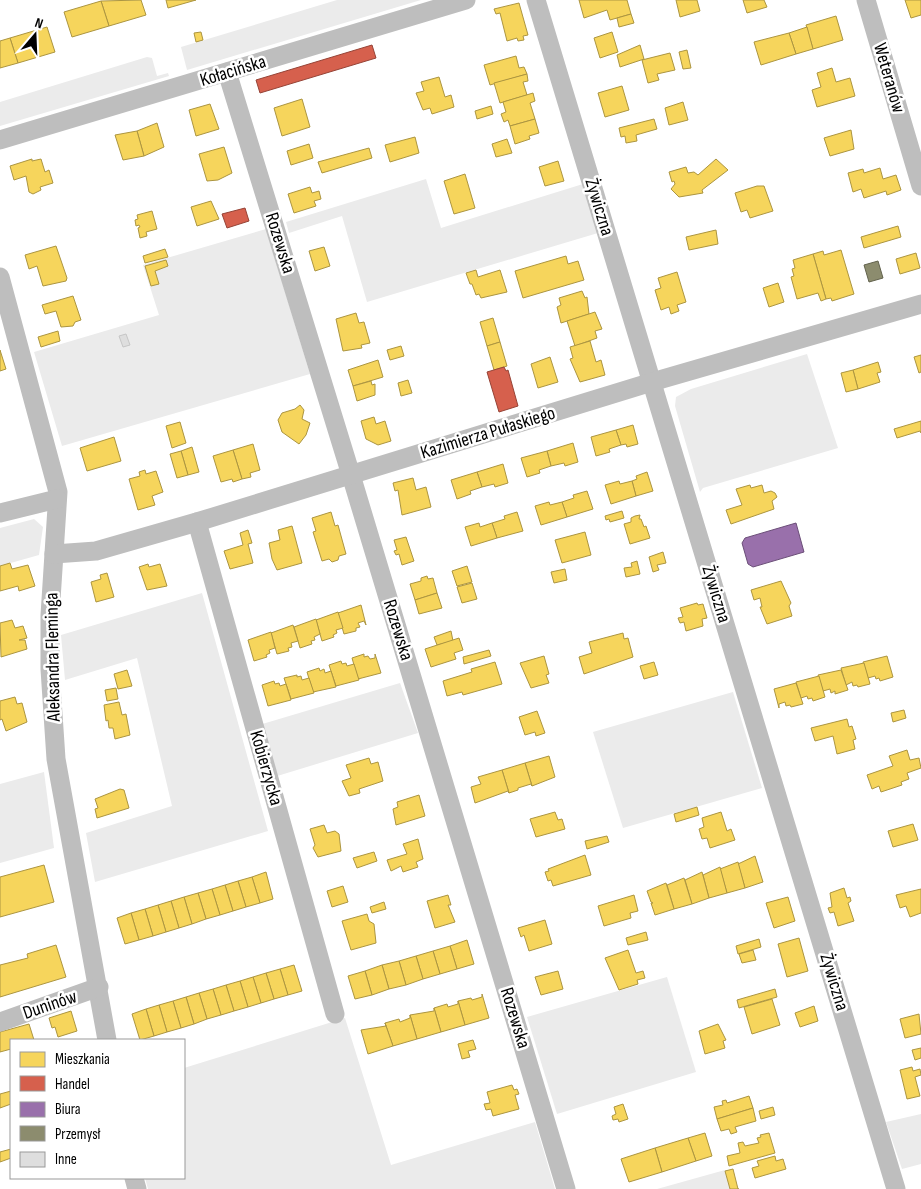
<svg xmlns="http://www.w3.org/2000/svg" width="921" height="1189" font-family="'Sofia Sans Condensed',sans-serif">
  <rect width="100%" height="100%" fill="#fff"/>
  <g fill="#ebebeb">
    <polygon points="337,0 421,0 187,70 181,47"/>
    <polygon points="147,57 152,58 157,76 168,73 169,76 0,126 0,102"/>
    <polygon points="426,179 441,228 583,184 598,233 367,302 342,216 289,233 286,222"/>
    <polygon points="266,229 310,374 62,446 34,352 159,315 143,265"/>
    <polygon points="807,354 838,448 703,488 700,492 675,406 676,397 691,389"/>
    <polygon points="34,519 43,527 39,555 0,566 0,528"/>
    <polygon points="202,593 268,831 95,882 86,833 172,806 137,658 65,680 61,635"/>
    <polygon points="400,683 418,733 274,777 259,725"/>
    <polygon points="733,692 762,788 623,828 593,732"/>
    <polygon points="44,772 54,848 0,863 0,784"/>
    <polygon points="667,977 696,1072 557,1114 527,1017"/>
    <polygon points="345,1018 391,1165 535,1122 555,1189 148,1189 145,1178 184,1178 184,1068"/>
    <polygon points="921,1114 921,1164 902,1169 886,1122"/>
    <polygon points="725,1170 730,1189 657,1189"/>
  </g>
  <g fill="#f6d55c" stroke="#ac9540">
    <polygon points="141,0 146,15 109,26 101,1"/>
    <polygon points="166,0 196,0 168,8"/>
    <polygon points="579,0 627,0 631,14 610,20 607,10 584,18"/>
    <polygon points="676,0 697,0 700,11 680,17"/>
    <polygon points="743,0 764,0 767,7 747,13"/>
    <polygon points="905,0 921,0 921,15 911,18"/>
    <polygon points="101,1 109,26 72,37 64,12"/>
    <polygon points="519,3 528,35 523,36 524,40 518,41 517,38 507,41 500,13 496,14 494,9"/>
    <polygon points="631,14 634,23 619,27 617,18"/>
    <polygon points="836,16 843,40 813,49 806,25"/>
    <polygon points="47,27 55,52 18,63 10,38"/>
    <polygon points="807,27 813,49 796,54 789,33"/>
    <polygon points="201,32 203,40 196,42 194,33"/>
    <polygon points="612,32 618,52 600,58 594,38"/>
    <polygon points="789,33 796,54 761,65 754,42"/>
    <polygon points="10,38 18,63 0,68 0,41"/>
    <polygon points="640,45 644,59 620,67 617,55"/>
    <polygon points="687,50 691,68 683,69 679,52"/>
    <polygon points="670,53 675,70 657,74 659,80 648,83 642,60"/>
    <polygon points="516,56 519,68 524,67 527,74 490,85 484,65"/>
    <polygon points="832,68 836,82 850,78 855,96 817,107 812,90 821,87 817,73"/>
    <polygon points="527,74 528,81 523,82 527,95 500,103 494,83"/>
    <polygon points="439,77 445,97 451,95 454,107 432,114 430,108 423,110 416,93 424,91 421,82"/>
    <polygon points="622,86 629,110 605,117 598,93"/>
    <polygon points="533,93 535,101 530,103 535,119 510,126 508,120 504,122 501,114 506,112 503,102"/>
    <polygon points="302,99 310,127 282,136 274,108"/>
    <polygon points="683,102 688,120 669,125 665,108"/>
    <polygon points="210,104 219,129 196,136 189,110"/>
    <polygon points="491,106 493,114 477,119 475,111"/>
    <polygon points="535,119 539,133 529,136 530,139 515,144 510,126"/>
    <polygon points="654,119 657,129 636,135 637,141 626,143 625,136 621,137 619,128"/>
    <polygon points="157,123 164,147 144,156 137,131"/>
    <polygon points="851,130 854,149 830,156 824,138"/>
    <polygon points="137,131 144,156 123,160 115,135"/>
    <polygon points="415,137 419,153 390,162 385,145"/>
    <polygon points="507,139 512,153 496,157 492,144"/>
    <polygon points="309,144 313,158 291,165 287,151"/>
    <polygon points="224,147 232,173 218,180 207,181 199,154"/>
    <polygon points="369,148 372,158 322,173 318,162"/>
    <polygon points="32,159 32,161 41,159 45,172 49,170 53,183 40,187 41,190 33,194 29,192 26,176 14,180 10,166"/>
    <polygon points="716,159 728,170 702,190 703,193 679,197 671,189 675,184 674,181 672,182 669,172 686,167 688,173 694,172 698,175"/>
    <polygon points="558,161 564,181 545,186 539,167"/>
    <polygon points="880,168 883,179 896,175 901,190 887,195 886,191 864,198 861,189 853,192 848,173 863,169 864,173"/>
    <polygon points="465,174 475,208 454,214 444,181"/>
    <polygon points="757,186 764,186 773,211 750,218 747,210 741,212 735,193"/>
    <polygon points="310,187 312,193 319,191 321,199 314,201 316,206 294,213 288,194"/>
    <polygon points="211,201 219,219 197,226 191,207"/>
    <polygon points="152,211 157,229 146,232 147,236 140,238 138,228 140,227 139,225 136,226 135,220 138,219 137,215"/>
    <polygon points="898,226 901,237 864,248 861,237"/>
    <polygon points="716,230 718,244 689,250 686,237"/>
    <polygon points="56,246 67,278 66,281 43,286 37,266 29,269 25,255"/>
    <polygon points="324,247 330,266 315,271 309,251"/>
    <polygon points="165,249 168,257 145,263 143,256"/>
    <polygon points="841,250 854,294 832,301 831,298 826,299 813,254 823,251 824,255"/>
    <polygon points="916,253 920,268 900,274 896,259"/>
    <polygon points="813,254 826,299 821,301 818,293 797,299 791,277 794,276 792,269 795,268 793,260"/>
    <polygon points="566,256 568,264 578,261 584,280 523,298 515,271"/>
    <polygon points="166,260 168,266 155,271 159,284 151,286 145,266"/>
    <polygon points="476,270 478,277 500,270 507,292 481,298 479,294 476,295 472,284 470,284 466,273"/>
    <polygon points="677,272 686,302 677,305 679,311 671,314 669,307 661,310 655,290 661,288 658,278"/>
    <polygon points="778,283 784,302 769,307 763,288"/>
    <polygon points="582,291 585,298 587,297 589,314 561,323 557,307 561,305 559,298"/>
    <polygon points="73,296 81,320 75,322 73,326 61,327 56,311 45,314 42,305"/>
    <polygon points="595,312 602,329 595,331 597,338 575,346 567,321"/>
    <polygon points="356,313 359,323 364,322 370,343 361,345 362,348 343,351 336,319"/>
    <polygon points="493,318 500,342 487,346 480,322"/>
    <polygon points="58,331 60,341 41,347 38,337"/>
    <polygon points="590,341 596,362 601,360 605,375 580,382 570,359 573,358 570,347"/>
    <polygon points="500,342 507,366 494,370 487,346"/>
    <polygon points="401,346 404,356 390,360 387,350"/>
    <polygon points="0,350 6,369 0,371"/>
    <polygon points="921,355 921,372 919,373 914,357"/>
    <polygon points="550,357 558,382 538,388 531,364"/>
    <polygon points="378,360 383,377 353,386 348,370"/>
    <polygon points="878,362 881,372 877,373 880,382 858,389 853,370"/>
    <polygon points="853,370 858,389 846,392 841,373"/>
    <polygon points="408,380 412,393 401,396 398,383"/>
    <polygon points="371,381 372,385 375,384 375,395 357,401 353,386"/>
    <polygon points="300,405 304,410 302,419 310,423 306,435 299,444 282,432 278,420 282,413 295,409"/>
    <polygon points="374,417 376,424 385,421 391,441 378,445 366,439 361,421"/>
    <polygon points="921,421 921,433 920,431 897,438 894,429"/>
    <polygon points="180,422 186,443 172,448 166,426"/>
    <polygon points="633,425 638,444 627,447 626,444 621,445 616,430"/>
    <polygon points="616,430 621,445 609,449 610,452 596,456 591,437"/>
    <polygon points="114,437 121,461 87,471 80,448"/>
    <polygon points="573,443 578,462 565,466 564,463 551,466 547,451"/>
    <polygon points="253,444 260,470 250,473 251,477 242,479 233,450"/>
    <polygon points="192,447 199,472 188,475 181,451"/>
    <polygon points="233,450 242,479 233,482 232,479 221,482 213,456"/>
    <polygon points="181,451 188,475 177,478 170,454"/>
    <polygon points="547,451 551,466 539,470 540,473 527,477 521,458"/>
    <polygon points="503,464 508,483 495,487 494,484 482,487 477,472"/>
    <polygon points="145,470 146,474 156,471 163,492 152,496 155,505 138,510 129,479 140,476 139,472"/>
    <polygon points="477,472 482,487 470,491 471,494 457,499 451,480"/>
    <polygon points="647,472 653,491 636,496 632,481 637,479 636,476"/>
    <polygon points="413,478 416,490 426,487 431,507 402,515 398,490 395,491 393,483"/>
    <polygon points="619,481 620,484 632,481 636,496 611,504 605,485"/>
    <polygon points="750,485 751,488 762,485 764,493 771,491 775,493 777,497 772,501 774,509 731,524 726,510 742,505 736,489"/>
    <polygon points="587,491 593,509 567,517 562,502 574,498 573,495"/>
    <polygon points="549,502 550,505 562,502 567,517 541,525 535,506"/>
    <polygon points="622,511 624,518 610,522 609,519 606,520 605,516"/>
    <polygon points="331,512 335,526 338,525 346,554 339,556 338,560 332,562 329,559 322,561 313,532 316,531 312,518"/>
    <polygon points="517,512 523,531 497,538 492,523 505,519 504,516"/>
    <polygon points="640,515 639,519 641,519 644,527 646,526 650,538 630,544 624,524 631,522 631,518 635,516"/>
    <polygon points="479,523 480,527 492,523 497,538 471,546 465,527"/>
    <polygon points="292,526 302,563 277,570 272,559 269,543 280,540 278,530"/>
    <polygon points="248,530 252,543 248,544 253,563 230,569 224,551 243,545 240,533"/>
    <polygon points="585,532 591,555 562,563 555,540"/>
    <polygon points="406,537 414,561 402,565 399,554 396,555 394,551 397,550 394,540"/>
    <polygon points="663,552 666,563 657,565 659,570 653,572 649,557"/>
    <polygon points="637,561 640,574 626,577 624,568 632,567 631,563"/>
    <polygon points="10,563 12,569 28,565 35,586 19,591 18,586 0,591 0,566"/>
    <polygon points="148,564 149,567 160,564 167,586 147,590 139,567"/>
    <polygon points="467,566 472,582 457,586 452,571"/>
    <polygon points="565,569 567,580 554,583 551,572"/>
    <polygon points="107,573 114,597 96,602 91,582 101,579 100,575"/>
    <polygon points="427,576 428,579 433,578 437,593 415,600 410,584 421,581 421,578"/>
    <polygon points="781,581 791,603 789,606 792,616 767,624 760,607 762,607 760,598 754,600 751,590"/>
    <polygon points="472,583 477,599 462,603 457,587"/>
    <polygon points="437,593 442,608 419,614 415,600"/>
    <polygon points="697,603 698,605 703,604 707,618 702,619 703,626 686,631 684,622 680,623 678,618 683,617 680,608"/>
    <polygon points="361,605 366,625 364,621 358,623 360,627 356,628 356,631 344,634 338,613"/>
    <polygon points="338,612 343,628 336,630 337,633 333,635 334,637 322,641 316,620"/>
    <polygon points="316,619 320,634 314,637 315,640 311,641 312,644 300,648 294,627"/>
    <polygon points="12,620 15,628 23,626 27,638 19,640 25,640 27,649 1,657 0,623"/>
    <polygon points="293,625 298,641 291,643 292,647 288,648 289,651 277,654 271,633"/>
    <polygon points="451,631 453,641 437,645 434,637"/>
    <polygon points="271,632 275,648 269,650 270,653 266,655 267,657 254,661 248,640"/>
    <polygon points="623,633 624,639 628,638 633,657 584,674 579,657 592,653 589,642"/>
    <polygon points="459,638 463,650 454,653 456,659 431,667 425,649"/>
    <polygon points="489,650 491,656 464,664 463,657"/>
    <polygon points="364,654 364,657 368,656 370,659 375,658 375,654 381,673 358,679 352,658"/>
    <polygon points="544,656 549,674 546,675 549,683 531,688 520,663"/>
    <polygon points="887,656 893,677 880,681 879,678 876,679 875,676 868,678 863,662"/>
    <polygon points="341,661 342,664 346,663 347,666 354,664 359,680 336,686 329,665"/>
    <polygon points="495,662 502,684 463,695 462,692 447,696 443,681 472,672 471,669"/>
    <polygon points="654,662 658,675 644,679 640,666"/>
    <polygon points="864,663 870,684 858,687 857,685 853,686 852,682 846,685 841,668"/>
    <polygon points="319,668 320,671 324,669 325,673 331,671 336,687 313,692 307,672"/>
    <polygon points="127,670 132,686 118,689 114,674"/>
    <polygon points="841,670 848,690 835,694 835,691 831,693 830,689 823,691 818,675"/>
    <polygon points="297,675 297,677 301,676 302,680 309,678 314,693 291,699 284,678"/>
    <polygon points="819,676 825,697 813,701 812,698 808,699 807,696 801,698 796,682"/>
    <polygon points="274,681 275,684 279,683 280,686 286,684 291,700 268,706 262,685"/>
    <polygon points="796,683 803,704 791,707 790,705 786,706 785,702 779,704 779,708 774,689"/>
    <polygon points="116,688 118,699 107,701 105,690"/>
    <polygon points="15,697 17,704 22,703 27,722 6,731 2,719 0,720 0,701"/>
    <polygon points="119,702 122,715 126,714 130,735 115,739 113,728 109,728 108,720 106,721 104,705"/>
    <polygon points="904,710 906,718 893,722 891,713"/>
    <polygon points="537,711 545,733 536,736 535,732 525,735 519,717"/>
    <polygon points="847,719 849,727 852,726 856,739 853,740 855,749 837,754 833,736 815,741 811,728"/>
    <polygon points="907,750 910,760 919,758 921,768 907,773 909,779 901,782 902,785 881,792 879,786 872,789 867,775 893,766 889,756"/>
    <polygon points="549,756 555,777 532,786 525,763"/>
    <polygon points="369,758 371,764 378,762 383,781 359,789 360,793 349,796 342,781 351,778 346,765"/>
    <polygon points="525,763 532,786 531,784 518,788 518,790 509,793 502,770"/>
    <polygon points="502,770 509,793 508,791 475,803 471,787 481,784 478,777"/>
    <polygon points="120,789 124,790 129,808 97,818 95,809 98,808 95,799"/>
    <polygon points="419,795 425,816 396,825 393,809 398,807 397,802"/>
    <polygon points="697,807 699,815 676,822 674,814"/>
    <polygon points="555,812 558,820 562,819 565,829 536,837 530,819"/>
    <polygon points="721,812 727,831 731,829 735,840 710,848 707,838 702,839 699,829 704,827 702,818"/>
    <polygon points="913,824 918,840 893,847 888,831"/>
    <polygon points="324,825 327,833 335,831 339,834 341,851 318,857 313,848 315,845 310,829"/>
    <polygon points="607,836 609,842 587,849 585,841"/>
    <polygon points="418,839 423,859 416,862 418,867 403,872 401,866 391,871 387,860 407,854 403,844"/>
    <polygon points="374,852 377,861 357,868 353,858"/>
    <polygon points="585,855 591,875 553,886 551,880 548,881 545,872 549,871 548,869"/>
    <polygon points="755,856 763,882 745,888 738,864"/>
    <polygon points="738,862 745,888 727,893 720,869"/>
    <polygon points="44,865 54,902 0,917 0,877"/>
    <polygon points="720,867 727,893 709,898 703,875"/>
    <polygon points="266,872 273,899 260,903 252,877"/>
    <polygon points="702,872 709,898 692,904 685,880"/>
    <polygon points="252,877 260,903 246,907 238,881"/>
    <polygon points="684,878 692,904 674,909 667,885"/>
    <polygon points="238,881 246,907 233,911 225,885"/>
    <polygon points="666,883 674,909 655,915 651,903 653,903 651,902 647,891"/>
    <polygon points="225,885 233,911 220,915 212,889"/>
    <polygon points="343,886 348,902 332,907 327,891"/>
    <polygon points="844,888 847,898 850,897 851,901 848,903 854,921 838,926 834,912 830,913 828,908 832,907 830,893"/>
    <polygon points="212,889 220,915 206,919 198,893"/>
    <polygon points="921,889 921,913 910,917 906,906 900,908 896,895"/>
    <polygon points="198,893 206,919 192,924 184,897"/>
    <polygon points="448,895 451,905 448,905 455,922 435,928 427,901"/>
    <polygon points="634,895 638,911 630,913 631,918 604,926 598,906"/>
    <polygon points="184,897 192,924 179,928 171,901"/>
    <polygon points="788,897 795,921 774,928 766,903"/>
    <polygon points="171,901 179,928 166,932 158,905"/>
    <polygon points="384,902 386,909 372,913 370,907"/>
    <polygon points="158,905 166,932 153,936 145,909"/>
    <polygon points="145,909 153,936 139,940 131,913"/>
    <polygon points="131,913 139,940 125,944 117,918"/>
    <polygon points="367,914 369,921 374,924 376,943 351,950 342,921"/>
    <polygon points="545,920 552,944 529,951 524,935 521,937 518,928"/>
    <polygon points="646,932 648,940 628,945 626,938"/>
    <polygon points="799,938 808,971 787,977 778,944"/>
    <polygon points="759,939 761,947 738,954 736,946"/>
    <polygon points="467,940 474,964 457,969 450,946"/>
    <polygon points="56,945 66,977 0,997 0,965 28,958 27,954"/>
    <polygon points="450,946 457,969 440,974 433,951"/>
    <polygon points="628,950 636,973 643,971 645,978 637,980 638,984 619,990 605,958"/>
    <polygon points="753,950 756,960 742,963 739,954"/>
    <polygon points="433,951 440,974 423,979 416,956"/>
    <polygon points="416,956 423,979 406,985 399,961"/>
    <polygon points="399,961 406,985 389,989 382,965"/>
    <polygon points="294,965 302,991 288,995 280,969"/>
    <polygon points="382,965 389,989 372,995 365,971"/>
    <polygon points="280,969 288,995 274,999 266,973"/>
    <polygon points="365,971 372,995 355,999 348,976"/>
    <polygon points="558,971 563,989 541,995 535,977"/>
    <polygon points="266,973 274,999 261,1003 253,977"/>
    <polygon points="253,977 261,1003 248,1007 240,981"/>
    <polygon points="240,981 248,1007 234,1011 226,985"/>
    <polygon points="226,985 234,1011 221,1015 213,989"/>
    <polygon points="213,989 221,1015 207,1019 199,993"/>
    <polygon points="775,989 777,997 739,1008 737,1000"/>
    <polygon points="199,993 207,1019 194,1024 186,997"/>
    <polygon points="482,994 489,1018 465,1025 458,1001 471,998 472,1000 482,997"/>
    <polygon points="186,997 194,1024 181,1028 173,1001"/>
    <polygon points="772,999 780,1025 752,1034 744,1007"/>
    <polygon points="173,1001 181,1028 167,1032 159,1005"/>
    <polygon points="458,1001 465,1025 441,1032 434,1008 447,1004 448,1007 458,1004"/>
    <polygon points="159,1005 167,1032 154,1036 146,1009"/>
    <polygon points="814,1006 818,1021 800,1027 795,1013"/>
    <polygon points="434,1008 441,1032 417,1039 410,1015 434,1011"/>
    <polygon points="146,1009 154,1036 140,1040 132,1014"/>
    <polygon points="71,1011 77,1031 58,1037 55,1027 52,1028 49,1018"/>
    <polygon points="919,1014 921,1034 905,1038 900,1019"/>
    <polygon points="410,1015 417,1039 393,1046 385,1023 399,1019 400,1022 410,1018"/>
    <polygon points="385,1023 393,1046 368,1054 361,1030 386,1026"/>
    <polygon points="29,1024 34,1040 11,1040 11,1049 0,1052 0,1032"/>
    <polygon points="718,1024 726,1040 723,1041 725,1048 705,1054 699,1031"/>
    <polygon points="473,1040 476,1049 468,1051 470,1057 462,1059 458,1044"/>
    <polygon points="921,1048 921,1058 915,1060 912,1050"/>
    <polygon points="912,1067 913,1071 920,1069 921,1075 915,1077 920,1096 907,1099 900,1070"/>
    <polygon points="512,1085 514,1090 517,1089 519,1094 515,1095 519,1109 493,1116 491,1109 486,1110 484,1104 490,1103 487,1092"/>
    <polygon points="11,1091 11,1104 0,1108 0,1094"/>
    <polygon points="749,1096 753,1108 717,1119 714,1107 723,1105 722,1101 726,1100 727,1103"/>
    <polygon points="623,1104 628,1119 619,1122 618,1119 613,1120 612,1116 616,1114 614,1107"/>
    <polygon points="773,1107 775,1115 761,1119 759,1111"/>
    <polygon points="753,1108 756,1121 735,1127 737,1132 731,1134 729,1129 721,1131 717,1119"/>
    <polygon points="705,1133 712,1156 696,1161 688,1138"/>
    <polygon points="769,1133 775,1153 729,1166 727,1156 740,1153 738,1143 743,1142 745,1146 759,1143 757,1138 761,1137 760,1135"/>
    <polygon points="688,1138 696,1161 662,1172 655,1148"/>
    <polygon points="655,1148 662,1172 629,1182 621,1159"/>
    <polygon points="11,1149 11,1158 0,1162 0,1152"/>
    <polygon points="775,1156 776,1161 783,1159 786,1169 755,1178 752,1168 759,1166 757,1161"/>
    <polygon points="733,1169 738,1189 739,1189 730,1189 725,1171"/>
  </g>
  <g fill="#d6604d" stroke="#964336">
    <polygon points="372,45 376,58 260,93 256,80"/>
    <polygon points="245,208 249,221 227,228 222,214"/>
    <polygon points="504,367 506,371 508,370 518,406 499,412 487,372"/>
  </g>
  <polygon fill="#9970ab" stroke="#6b4e78" points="796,523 804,552 753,567 748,564 742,543 745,538"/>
  <polygon fill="#8c8c6e" stroke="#62624d" points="878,261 883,278 869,282 864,265"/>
  <polygon fill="#dedede" stroke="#c6c6c6" points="126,334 130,345 123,347 119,336"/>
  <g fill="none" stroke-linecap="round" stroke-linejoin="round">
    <g stroke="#bebebe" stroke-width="19">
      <polyline points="536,0 896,1189"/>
      <polyline points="866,0 921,186"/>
      <polyline points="227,72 351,475 566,1189"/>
      <polyline points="0,140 466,0"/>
      <polyline points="0,277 58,492 50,615 50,669 56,759 107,1040"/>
      <polyline points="0,513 57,499"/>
      <polyline points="197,522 335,1014"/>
      <polyline points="54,554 96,551 197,522 652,382 921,304"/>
      <polyline points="0,1022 99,987"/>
      <polyline points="134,1178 137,1189"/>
    </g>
  </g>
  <g text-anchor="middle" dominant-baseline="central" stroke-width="5" stroke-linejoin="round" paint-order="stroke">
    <g font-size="19" fill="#000" stroke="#fff">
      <text transform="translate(233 71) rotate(-17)">Kołacińska</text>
      <text transform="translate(889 78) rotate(74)">Weteranów</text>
      <text transform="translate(599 207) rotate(73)">Żywiczna</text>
      <text transform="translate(280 243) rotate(73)">Rozewska</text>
      <text transform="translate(488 433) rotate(-17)">Kazimierza Pułaskiego</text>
      <text transform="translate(716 594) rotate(73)">Żywiczna</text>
      <text transform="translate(398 630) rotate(73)">Rozewska</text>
      <text transform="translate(53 657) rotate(-91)">Aleksandra Fleminga</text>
      <text transform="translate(266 768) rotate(74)">Kobierzycka</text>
      <text transform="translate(834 982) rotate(73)">Żywiczna</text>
      <text transform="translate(50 1005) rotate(-19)">Duninów</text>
      <text transform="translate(515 1018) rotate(73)">Rozewska</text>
    </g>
  </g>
  <rect x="10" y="1039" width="175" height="140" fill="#ffffff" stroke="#999999"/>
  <rect x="20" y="1052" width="25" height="15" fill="#f6d55c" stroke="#999999"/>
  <text x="55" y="1064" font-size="15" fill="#000000">Mieszkania</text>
  <rect x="20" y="1076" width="25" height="15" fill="#d6604d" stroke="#999999"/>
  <text x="55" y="1089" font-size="15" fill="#000000">Handel</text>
  <rect x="20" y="1102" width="25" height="15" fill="#9970ab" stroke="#999999"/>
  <text x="55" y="1114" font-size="15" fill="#000000">Biura</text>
  <rect x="20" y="1126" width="25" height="15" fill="#8c8c6e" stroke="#999999"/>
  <text x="55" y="1139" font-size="15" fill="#000000">Przemysł</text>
  <rect x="20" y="1152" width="25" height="15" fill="#dedede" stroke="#999999"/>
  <text x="55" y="1164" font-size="15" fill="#000000">Inne</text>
  <g transform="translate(35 35) rotate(19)" stroke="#ffffff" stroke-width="4" paint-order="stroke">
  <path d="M0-4L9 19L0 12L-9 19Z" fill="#000000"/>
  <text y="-8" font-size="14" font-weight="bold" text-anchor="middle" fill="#000000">N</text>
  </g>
</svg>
